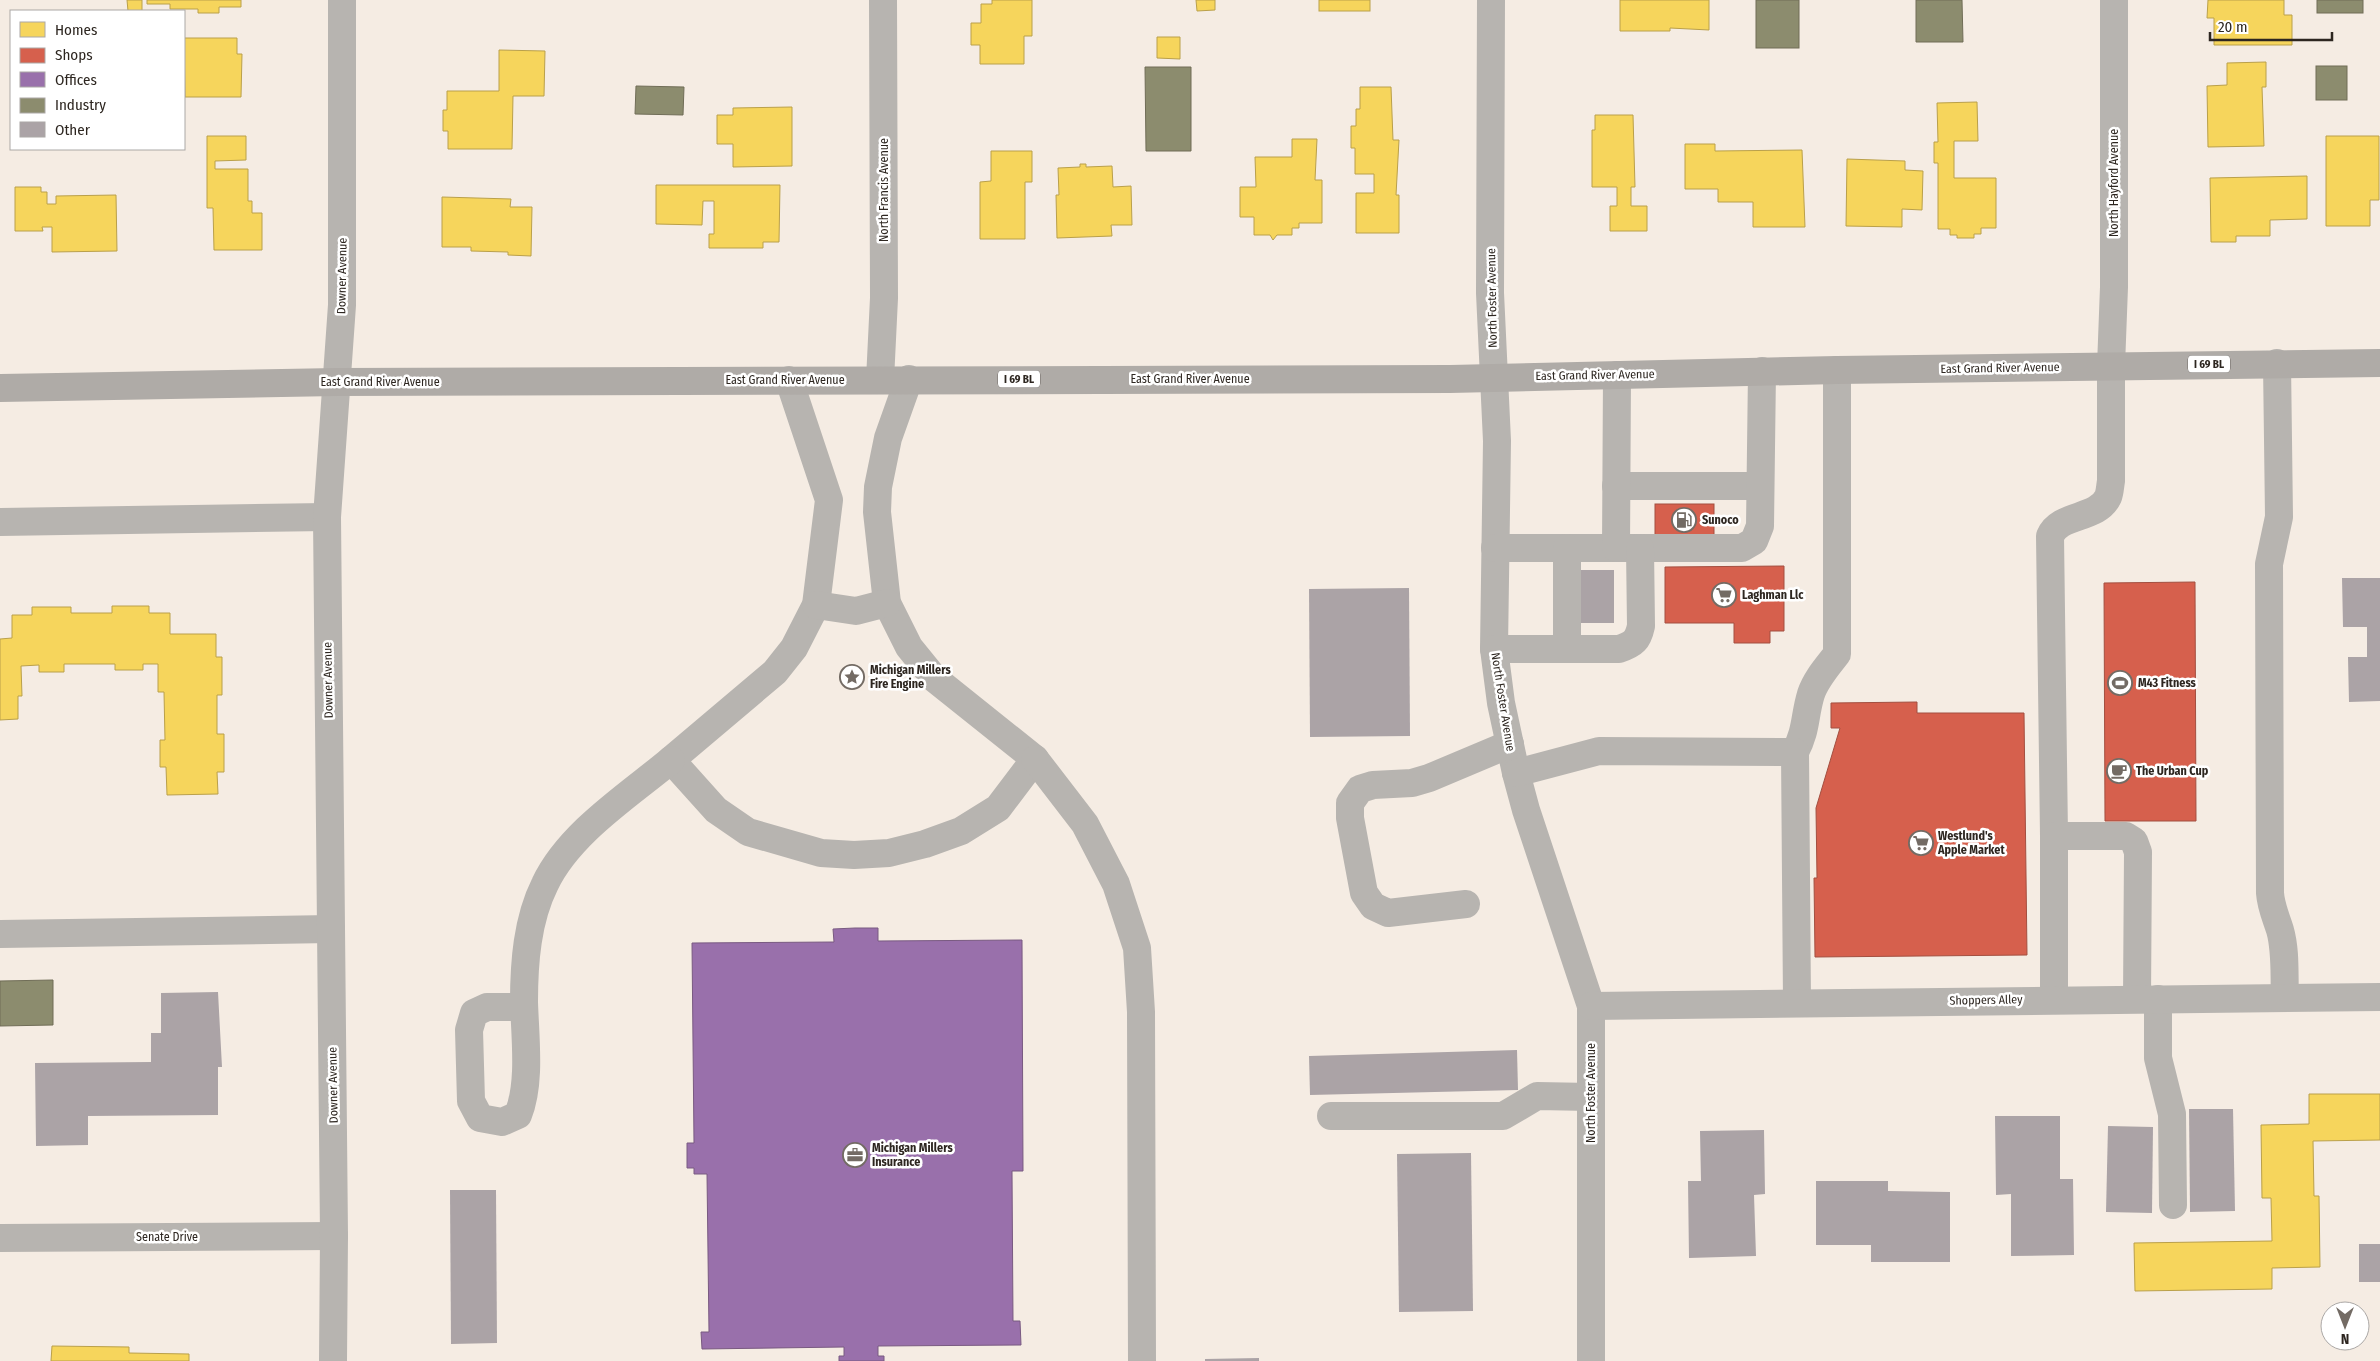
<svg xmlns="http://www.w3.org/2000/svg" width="2380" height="1361" font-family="'Fira Sans Condensed',sans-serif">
  <rect width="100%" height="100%" fill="#f5ece3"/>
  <g fill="#f6d55c" stroke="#baa04a">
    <polygon points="127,0 142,0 142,11 128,11"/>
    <polygon points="147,0 241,0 241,7 219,7 219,13 198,13 198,9 170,9 170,4 147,4"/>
    <polygon points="992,0 1032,0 1032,36 1024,36 1024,64 980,64 980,45 971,45 971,23 981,23 981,4 992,4"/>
    <polygon points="1196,0 1215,0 1215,10 1197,11"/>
    <rect x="1319" y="0" width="51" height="11"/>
    <polygon points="1620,0 1709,0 1709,30 1670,28 1670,31 1620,31"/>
    <polygon points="2208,0 2284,0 2284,15 2292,15 2292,45 2214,45 2214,18 2207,18"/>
    <polygon points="1157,37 1180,37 1180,59 1157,58"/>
    <polygon points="184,38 237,38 237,54 242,54 241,97 185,97"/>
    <polygon points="499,50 545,51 544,96 513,96 512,149 448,149 448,131 443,131 443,110 447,110 447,91 499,91"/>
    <polygon points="2266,62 2266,87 2262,87 2264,146 2208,147 2207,86 2227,85 2227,63"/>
    <polygon points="1360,87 1391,87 1393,140 1399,140 1396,195 1399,195 1399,233 1356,233 1356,193 1374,193 1374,174 1355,174 1355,148 1351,148 1351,126 1356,126 1356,109 1360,109"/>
    <polygon points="1977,102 1978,141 1954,141 1954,178 1996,178 1996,228 1981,228 1981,234 1974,234 1974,238 1957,238 1957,235 1950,235 1950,229 1938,229 1938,163 1934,163 1934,142 1938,142 1937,103"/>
    <polygon points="792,107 792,166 733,167 733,144 717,144 717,115 733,115 733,108"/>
    <polygon points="1595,115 1633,115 1635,187 1631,187 1631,206 1647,206 1647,231 1610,231 1610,206 1617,206 1617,187 1592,187 1592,130 1595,130"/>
    <polygon points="207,136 246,136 246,160 215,161 215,169 248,169 248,201 252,201 252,213 262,213 262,250 214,250 213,208 207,208"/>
    <polygon points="2326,136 2379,136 2379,200 2370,200 2370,226 2326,226"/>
    <polygon points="1292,139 1317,139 1315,180 1322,180 1322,223 1299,223 1299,228 1292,228 1292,235 1277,235 1273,240 1270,235 1254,235 1254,217 1240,217 1240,187 1256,187 1255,157 1292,157"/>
    <polygon points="1685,144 1715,144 1715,151 1802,150 1805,227 1753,227 1753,202 1718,202 1718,189 1685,189"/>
    <polygon points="991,151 1032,151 1032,182 1025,182 1025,239 980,239 980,182 991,181"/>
    <polygon points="1847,159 1905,161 1905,170 1923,171 1922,210 1902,209 1902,227 1846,226"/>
    <polygon points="1080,164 1086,164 1086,167 1112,166 1113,187 1131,186 1132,225 1111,225 1112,236 1057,238 1056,195 1059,195 1058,168 1080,167"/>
    <polygon points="2307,176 2307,219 2270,220 2270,236 2236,236 2236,242 2211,242 2210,178"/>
    <polygon points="656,185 780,185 779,242 763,242 763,248 709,248 709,234 714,234 714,201 703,201 702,225 656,224"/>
    <polygon points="15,187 41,187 41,192 47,192 47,204 56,204 56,196 116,195 117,251 52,252 52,227 42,227 43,231 15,231"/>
    <polygon points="442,197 511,199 510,207 532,207 531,256 508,255 508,252 471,251 471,247 442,247"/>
    <polygon points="112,606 149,606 149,613 170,613 170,634 216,634 216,657 222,657 222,695 217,695 217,734 224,734 224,772 217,772 218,794 167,795 166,767 160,767 160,740 165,740 164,692 158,692 158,664 143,664 143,670 115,670 115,664 64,664 64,672 39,672 39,665 21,666 22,696 18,696 18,719 0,720 0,639 12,638 12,615 32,615 32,607 71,607 71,613 112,613"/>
    <polygon points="2309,1094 2380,1094 2380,1140 2313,1141 2314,1196 2319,1196 2320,1267 2272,1268 2272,1289 2135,1291 2134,1243 2272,1241 2271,1198 2262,1198 2261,1125 2309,1124"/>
    <polygon points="52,1346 129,1347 129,1353 189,1354 189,1361 51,1361"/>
  </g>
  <g fill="#d6604d" stroke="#a34f40">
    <rect x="1655" y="504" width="59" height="38"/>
    <polygon points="1784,566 1784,631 1770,631 1770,643 1734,643 1734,623 1665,623 1665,567"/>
    <polygon points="2195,582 2196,821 2105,821 2104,583"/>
    <polygon points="1917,702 1917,713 2024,713 2027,955 1815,957 1814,878 1817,878 1816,808 1840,728 1831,728 1831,703"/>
  </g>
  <polygon fill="#9970ab" stroke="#795a81" points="855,928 878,928 878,941 1022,940 1023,1171 1012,1171 1013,1321 1020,1321 1021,1345 878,1346 878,1356 884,1356 884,1361 839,1361 839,1356 844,1356 844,1347 702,1349 701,1332 709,1332 707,1174 694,1174 694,1168 687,1168 687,1143 694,1143 692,943 834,942 833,929"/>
  <g fill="#8c8c6e" stroke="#706d57">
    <rect x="1756" y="0" width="43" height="48"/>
    <polygon points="1916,0 1962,0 1963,42 1916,42"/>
    <rect x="2317" y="0" width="46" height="13"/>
    <rect x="2316" y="66" width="31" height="34"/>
    <polygon points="1145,67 1191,67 1191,151 1146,151"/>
    <polygon points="636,86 684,87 683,115 635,114"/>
    <polygon points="53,980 53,1025 0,1026 0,981"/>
  </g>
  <g fill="#aba3a6">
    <rect x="1580" y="570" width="34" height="53"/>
    <polygon points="2342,578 2380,578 2380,701 2349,702 2348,657 2367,657 2367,627 2343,627"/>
    <polygon points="1409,588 1410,736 1310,737 1309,589"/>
    <polygon points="218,992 222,1067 218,1067 218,1115 88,1116 88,1145 36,1146 35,1063 151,1062 151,1033 161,1033 161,993"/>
    <polygon points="1517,1050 1518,1090 1310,1095 1309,1056"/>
    <polygon points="2189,1109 2233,1109 2235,1211 2190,1212"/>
    <polygon points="1995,1116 2060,1116 2060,1179 2073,1179 2074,1255 2011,1256 2011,1194 1996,1195"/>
    <polygon points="2108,1126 2153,1127 2152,1213 2106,1212"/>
    <polygon points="1764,1130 1765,1194 1754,1195 1756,1256 1689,1258 1688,1181 1701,1181 1700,1131"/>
    <polygon points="1471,1153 1473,1311 1399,1312 1397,1154"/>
    <polygon points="1816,1181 1888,1181 1888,1191 1950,1192 1950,1262 1871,1262 1871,1245 1816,1245"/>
    <polygon points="450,1190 496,1190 497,1343 451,1344"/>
    <rect x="2359" y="1244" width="21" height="38"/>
    <polygon points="1259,1358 1259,1361 1205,1361 1205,1359"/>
  </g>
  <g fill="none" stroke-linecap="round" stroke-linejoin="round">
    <g stroke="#b7b4b0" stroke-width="28">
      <polyline points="1491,0 1490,293 1497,441 1494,649 1501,703 1516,773 1526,810 1591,1006 1591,1361"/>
      <path d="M 2277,363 L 2279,517 L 2269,564 L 2270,893 C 2271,907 2276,917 2280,930 C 2286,951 2284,975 2285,997"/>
      <polyline points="789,380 829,500 816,605 794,648 775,672 671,760 716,810 748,832 821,853 854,855 889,853 925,844 961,831 998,808 1035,759 935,679 909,647 887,603 877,512 878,487 888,438 909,379"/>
      <polyline points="880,380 884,298 883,0"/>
      <polyline points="1616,486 1760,486"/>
      <polyline points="0,522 327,517"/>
      <polyline points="1495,548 1742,548 1754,541 1760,526 1762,371"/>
      <polyline points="1567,548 1567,649"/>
      <polyline points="1616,548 1617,375"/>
      <polyline points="816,605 856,611 887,603"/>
      <path d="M 1494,649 L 1619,649 C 1634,644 1638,640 1641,626 L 1640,548"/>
      <path d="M 1795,752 C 1807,729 1804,717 1811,694 C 1816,679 1827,667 1837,654 L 1837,370"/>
      <polyline points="1035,759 1085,824 1116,884 1137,948 1141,1012 1142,1361"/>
      <polyline points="1516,773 1599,751 1795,752 1797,1003"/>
      <path d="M 2054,836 L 2050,536 C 2060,513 2097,520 2108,497 C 2110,492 2110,486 2111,481 L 2111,366 L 2114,287 L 2114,0"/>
      <polyline points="1466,904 1388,913 1373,906 1364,893 1350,818 1350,803 1360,789 1373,785 1412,783 1429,778 1510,744"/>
      <polyline points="0,934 331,929"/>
      <polyline points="2054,999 2054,836 2126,836 2134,841 2138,852 2137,999"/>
      <polyline points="2158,999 2158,1058 2172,1114 2173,1205"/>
      <polyline points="1591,1006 2380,997"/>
      <path d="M 524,1007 L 487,1007 L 474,1013 L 469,1030 L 471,1101 L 480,1118 L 502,1122 L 518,1115 C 531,1083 525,1037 524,1002 C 524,963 527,920 545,884 C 569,833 629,795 671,760"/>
      <polyline points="1331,1116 1503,1116 1537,1096 1591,1097"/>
      <polyline points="0,1238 334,1236"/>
      <polyline points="333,1361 334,1236 327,517 342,305 342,0"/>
    </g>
    <polyline stroke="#afaba7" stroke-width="28" points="0,388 337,382 1450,379 1837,370 2380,363"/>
  </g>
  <defs>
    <symbol id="fuel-ring" viewBox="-11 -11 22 22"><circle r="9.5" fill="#fff" stroke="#736b64" stroke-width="1.5"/><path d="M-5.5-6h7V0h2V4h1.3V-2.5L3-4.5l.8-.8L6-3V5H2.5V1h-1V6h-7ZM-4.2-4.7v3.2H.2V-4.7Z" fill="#736b64"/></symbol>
    <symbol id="supermarket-ring" viewBox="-11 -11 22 22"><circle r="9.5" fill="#fff" stroke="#736b64" stroke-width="1.5"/><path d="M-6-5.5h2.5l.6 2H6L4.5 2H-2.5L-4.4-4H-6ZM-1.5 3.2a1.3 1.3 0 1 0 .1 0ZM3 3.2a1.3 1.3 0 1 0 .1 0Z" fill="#736b64"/></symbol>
    <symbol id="sight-ring" viewBox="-11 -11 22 22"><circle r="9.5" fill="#fff" stroke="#736b64" stroke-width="1.5"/><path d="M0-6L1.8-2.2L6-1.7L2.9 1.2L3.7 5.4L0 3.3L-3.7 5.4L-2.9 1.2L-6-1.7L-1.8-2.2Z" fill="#736b64"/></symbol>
    <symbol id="stadium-ring" viewBox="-11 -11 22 22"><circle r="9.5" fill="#fff" stroke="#736b64" stroke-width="1.5"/><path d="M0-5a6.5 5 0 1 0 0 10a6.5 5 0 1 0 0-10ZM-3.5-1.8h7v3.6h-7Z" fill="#736b64"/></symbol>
    <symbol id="cafe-ring" viewBox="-11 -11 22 22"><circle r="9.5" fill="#fff" stroke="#736b64" stroke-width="1.5"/><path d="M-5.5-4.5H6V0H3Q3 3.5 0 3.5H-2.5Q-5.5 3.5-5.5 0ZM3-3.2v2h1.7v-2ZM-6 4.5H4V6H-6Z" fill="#736b64"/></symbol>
    <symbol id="office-ring" viewBox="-11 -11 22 22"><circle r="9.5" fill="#fff" stroke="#736b64" stroke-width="1.5"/><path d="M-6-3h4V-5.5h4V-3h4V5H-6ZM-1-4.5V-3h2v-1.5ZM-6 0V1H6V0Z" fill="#736b64"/></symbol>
  </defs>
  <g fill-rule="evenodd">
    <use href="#fuel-ring" x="1670" y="506" width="28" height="28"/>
    <use href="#supermarket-ring" x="1710" y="581" width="28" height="28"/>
    <use href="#sight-ring" x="838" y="663" width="28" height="28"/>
    <use href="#stadium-ring" x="2106" y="669" width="28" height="28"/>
    <use href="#cafe-ring" x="2105" y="757" width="28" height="28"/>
    <use href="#supermarket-ring" x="1907" y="829" width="28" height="28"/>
    <use href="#office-ring" x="841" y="1141" width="28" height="28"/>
  </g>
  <g text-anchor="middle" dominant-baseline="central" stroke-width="5" stroke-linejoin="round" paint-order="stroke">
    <g fill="#fff" stroke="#6c6763" stroke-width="1">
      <rect x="2188" y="355.5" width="42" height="17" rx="4"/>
      <rect x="998" y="370.5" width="42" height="17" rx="4"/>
    </g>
    <g font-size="11" font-weight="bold" fill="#2d2620">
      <text x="2209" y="364">I 69 BL</text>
      <text x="1019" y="379">I 69 BL</text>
    </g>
    <g font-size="12" fill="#2d2620" stroke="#fff">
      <text transform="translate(2114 183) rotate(-90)">North Hayford Avenue</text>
      <text transform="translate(884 190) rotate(-90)">North Francis Avenue</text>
      <text transform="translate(342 276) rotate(-89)">Downer Avenue</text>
      <text transform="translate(1492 298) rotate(-91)">North Foster Avenue</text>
      <text transform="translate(2000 368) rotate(-1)">East Grand River Avenue</text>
      <text transform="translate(1595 375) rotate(-1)">East Grand River Avenue</text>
      <text x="1190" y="379">East Grand River Avenue</text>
      <text x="785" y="380">East Grand River Avenue</text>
      <text x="380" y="382">East Grand River Avenue</text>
      <text transform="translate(328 680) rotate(-91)">Downer Avenue</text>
      <text transform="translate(1503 702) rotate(81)">North Foster Avenue</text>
      <text transform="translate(1986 1000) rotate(-1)">Shoppers Alley</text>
      <text transform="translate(333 1085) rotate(-91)">Downer Avenue</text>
      <text transform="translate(1591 1093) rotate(-90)">North Foster Avenue</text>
      <text x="167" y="1237">Senate Drive</text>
    </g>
    <g font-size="12" font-weight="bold" fill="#2d2620" stroke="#fff" text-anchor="start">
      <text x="1702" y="520">Sunoco</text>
      <text x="1742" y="595">Laghman Llc</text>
      <text x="870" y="670">Michigan Millers<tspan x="870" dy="14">Fire Engine</tspan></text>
      <text x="2138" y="683">M43 Fitness</text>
      <text x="2136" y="771">The Urban Cup</text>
      <text x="1938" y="836">Westlund's<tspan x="1938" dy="14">Apple Market</tspan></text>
      <text x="872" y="1148">Michigan Millers<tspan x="872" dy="14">Insurance</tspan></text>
    </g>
  </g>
  <rect x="10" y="10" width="175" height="140" fill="#ffffff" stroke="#aba8a6"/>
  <rect x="20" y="22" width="25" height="15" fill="#f6d55c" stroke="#aba8a6"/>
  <text x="55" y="35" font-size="15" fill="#2d2620">Homes</text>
  <rect x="20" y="48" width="25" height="15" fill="#d6604d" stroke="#aba8a6"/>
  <text x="55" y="60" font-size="15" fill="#2d2620">Shops</text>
  <rect x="20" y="72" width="25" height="15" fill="#9970ab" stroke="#aba8a6"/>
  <text x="55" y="85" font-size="15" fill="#2d2620">Offices</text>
  <rect x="20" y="98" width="25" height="15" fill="#8c8c6e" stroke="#aba8a6"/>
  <text x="55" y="110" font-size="15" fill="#2d2620">Industry</text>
  <rect x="20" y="122" width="25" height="15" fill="#aba3a6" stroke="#aba8a6"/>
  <text x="55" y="135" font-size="15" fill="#2d2620">Other</text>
  <g transform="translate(2345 1326) rotate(180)"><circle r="24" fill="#ffffff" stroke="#aba8a6"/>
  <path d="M0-4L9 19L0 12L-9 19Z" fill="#736b64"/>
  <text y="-8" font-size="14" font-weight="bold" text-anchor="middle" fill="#2d2620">N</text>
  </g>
  <path d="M2210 32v8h122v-8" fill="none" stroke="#2d2620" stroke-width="2.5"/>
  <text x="2218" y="32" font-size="15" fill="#2d2620" stroke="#ffffff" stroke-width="4" paint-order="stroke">20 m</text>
</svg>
